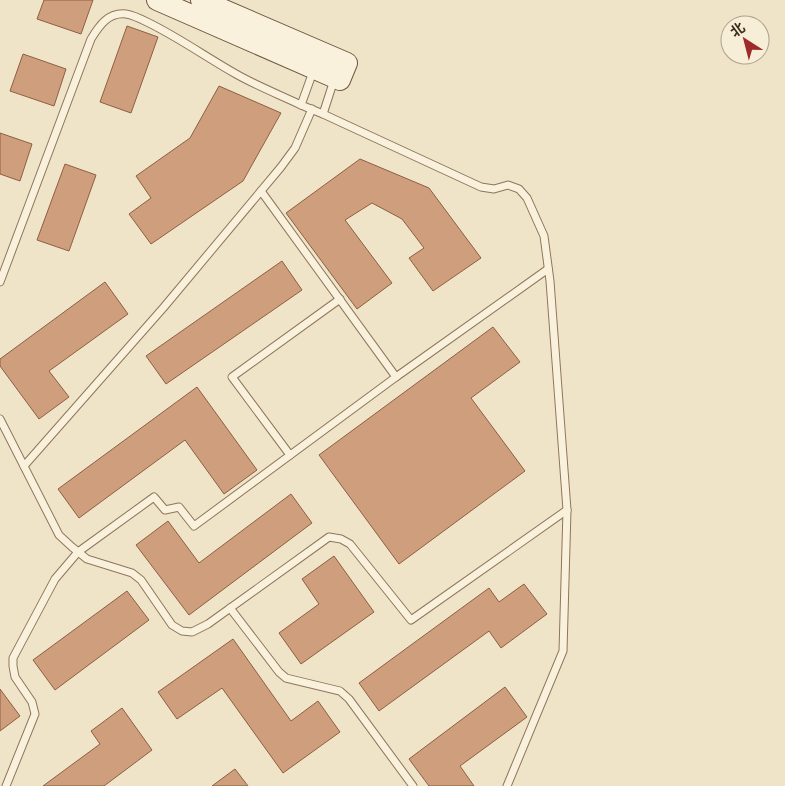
<svg xmlns="http://www.w3.org/2000/svg" width="785" height="786" font-family="'Times New Roman','Noto Sans SC',serif">
  <rect width="100%" height="100%" fill="#f0e4c8"/>
  <g fill="#cf9f7d" stroke="#8d5f41">
    <polygon points="44,0 93,0 81,34 37,19"/>
    <polygon points="127,26 158,37 131,113 100,102"/>
    <polygon points="23,54 66,69 54,106 10,91"/>
    <polygon points="219,86 281,113 243,181 151,244 129,214 151,198 136,176 190,138"/>
    <polygon points="0,133 32,144 20,181 0,174"/>
    <polygon points="360,159 429,188 481,258 433,291 409,258 424,248 402,219 372,203 345,220 392,283 357,309 286,213"/>
    <polygon points="65,164 96,175 69,251 37,240"/>
    <polygon points="282,261 302,290 166,384 146,356"/>
    <polygon points="105,282 128,314 49,371 69,397 39,419 0,366 0,359"/>
    <polygon points="493,327 520,362 471,398 525,471 399,564 319,455"/>
    <polygon points="197,387 257,470 224,494 185,440 79,518 58,489"/>
    <polygon points="291,494 312,523 189,615 136,545 168,521 199,563"/>
    <polygon points="334,556 374,612 301,664 279,633 319,604 302,579"/>
    <polygon points="524,584 547,614 501,648 489,631 379,711 359,683 489,588 499,602"/>
    <polygon points="127,591 149,620 55,690 33,660"/>
    <polygon points="233,639 291,721 318,701 340,732 283,773 222,688 177,719 158,692"/>
    <polygon points="505,687 527,717 460,766 474,786 429,786 409,759"/>
    <polygon points="0,689 20,716 0,731"/>
    <polygon points="122,708 152,750 104,786 43,786 100,744 91,731"/>
    <polygon points="235,769 248,786 212,786"/>
  </g>
  <g fill="none" stroke-linecap="round" stroke-linejoin="round">
    <defs>
      <g id="lane">
        <polyline points="314,69 301,105 323,114 334,80"/>
        <polyline points="323,114 481,187 494,189 508,185 519,189 527,198 544,236 550,281 567,510 563,651 507,786"/>
        <path d="M 0,282 L 91,39 C 99,26 108,12 126,14 C 133,15 141,19 147,22 C 178,37 206,57 236,74 C 257,86 280,95 301,105"/>
        <polyline points="396,377 548,269"/>
        <polyline points="0,419 59,535 72,547 87,559 132,573 141,580 172,625 182,631 192,632 208,624 329,537 341,539 350,544 411,620 567,510"/>
        <polyline points="290,455 232,377 340,299"/>
        <polyline points="24,466 164,307 281,167 295,148 312,109"/>
        <polyline points="230,608 279,672 286,678 340,691 349,699 413,786"/>
        <polyline points="6,786 35,714 32,702 15,677 13,666 13,658 55,579 78,552 154,497 165,510 179,507 194,526 396,377 261,191"/>
      </g>
      <polyline id="secondary" points="157,0 340,80 347,63 201,0"/>
    </defs>
    <use href="#lane" stroke="#8d765c" stroke-width="9"/>
    <use href="#secondary" stroke="#6f573f" stroke-width="22"/>
    <use href="#lane" stroke="#faf1dc" stroke-width="7"/>
    <use href="#secondary" stroke="#faf1dc" stroke-width="20"/>
  </g>
  <g transform="translate(745 40) rotate(324)"><circle r="24" fill="#f7eed8" stroke="#ada18e"/>
  <path d="M0-4L9 19L0 12L-9 19Z" fill="#9e2a2b"/>
  <text y="-8" font-size="14" font-weight="bold" text-anchor="middle" fill="#3d2e20">北</text>
  </g>
</svg>
